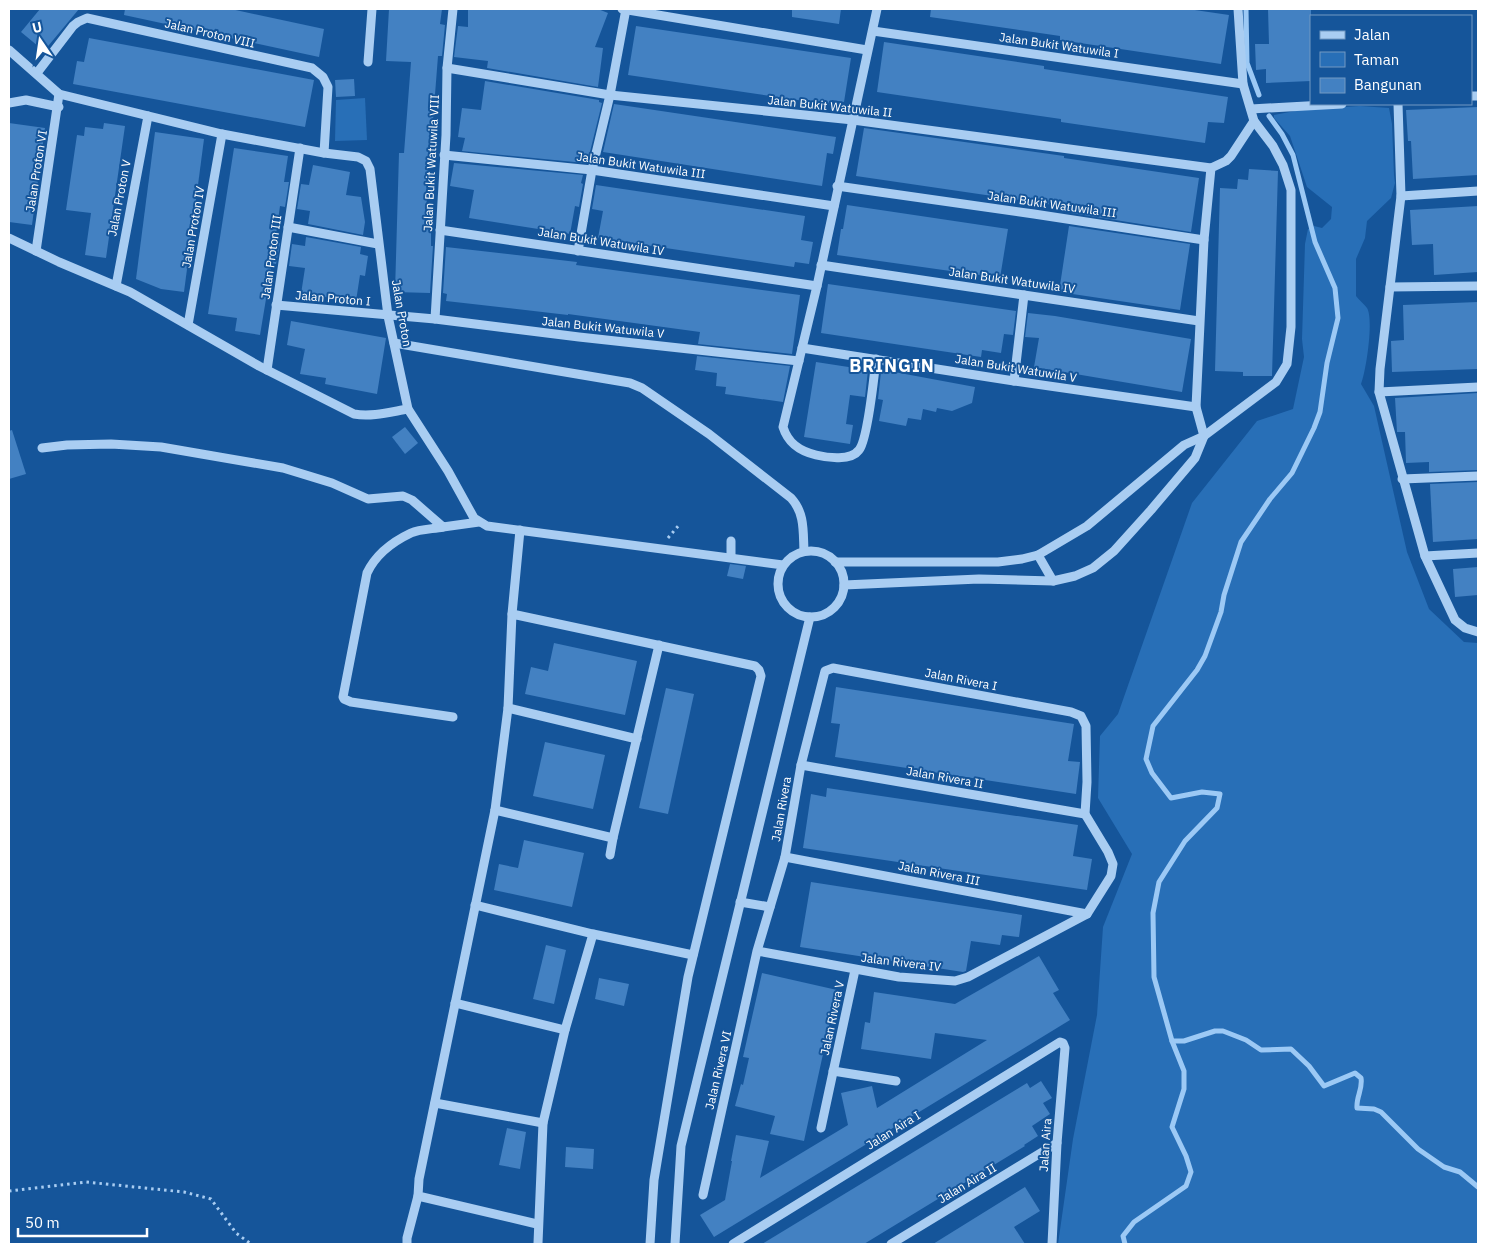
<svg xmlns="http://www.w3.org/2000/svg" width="1487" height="1253" font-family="'IBM Plex Sans',sans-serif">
  <rect width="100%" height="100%" fill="#15559a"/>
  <g fill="#286fb7">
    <polygon points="365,98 367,140 335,141 336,100"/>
    <path d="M 1360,106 L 1389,108 L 1392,124 L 1394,175 L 1395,183 L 1391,198 L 1367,221 L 1365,238 L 1356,259 L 1356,296 C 1359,300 1364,304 1367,308 C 1374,319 1366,372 1361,384 L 1374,406 L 1407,552 L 1429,609 L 1464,642 L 1478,643 L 1478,1244 L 1058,1244 L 1073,1139 L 1097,1015 L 1103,927 L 1132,854 L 1098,798 L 1100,736 L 1118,714 L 1192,503 L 1257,421 L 1293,409 L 1304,357 L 1302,339 L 1305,244 L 1308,229 L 1314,226 L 1322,228 L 1331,219 L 1332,207 L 1307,187 L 1290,136 L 1274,118 L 1274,115 L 1300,110 Z"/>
  </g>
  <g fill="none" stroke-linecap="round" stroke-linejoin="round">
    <g stroke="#9cc9f5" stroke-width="5">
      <polyline points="1246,9 1247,63 1259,95"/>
      <path d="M 1172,1041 L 1184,1041 L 1215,1031 L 1223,1031 L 1246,1040 L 1261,1050 L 1291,1049 L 1309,1066 L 1324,1086 L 1355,1073 L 1361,1078 C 1363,1089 1356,1097 1357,1108 L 1374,1109 L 1381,1112 L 1418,1149 L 1444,1167 L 1460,1172 L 1478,1187"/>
      <polyline points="1125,1244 1123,1236 1134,1222 1186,1186 1191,1172 1186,1156 1172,1127 1184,1089 1184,1071 1172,1041 1154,977 1153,913 1159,882 1185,841 1217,808 1220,794 1202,792 1171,798 1152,773 1146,759 1153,726 1197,670 1205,656 1221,612 1224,595 1241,542 1270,499 1292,473 1314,428 1320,412 1327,363 1338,318 1335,288 1315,242 1293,155 1282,134 1269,116"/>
    </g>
  </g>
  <g fill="#4381c2">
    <polygon points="40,9 79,9 44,51 21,32"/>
    <polygon points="125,9 231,9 324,29 319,57 124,15"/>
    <polygon points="389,9 442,9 440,24 445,25 442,56 438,56 425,223 431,224 431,246 433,246 430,293 395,292 399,153 404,153 411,62 386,61"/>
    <polygon points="468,9 598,9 608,13 595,47 603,48 598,87 487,68 488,61 454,57 458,26 468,27"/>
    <polygon points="792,9 841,9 839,24 792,17"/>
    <polygon points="931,9 1188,9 1229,15 1221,64 1060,40 1060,36 930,17"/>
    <polygon points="1268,9 1311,9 1311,81 1266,83 1266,69 1256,70 1255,44 1269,44"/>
    <polygon points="636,26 851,58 844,102 832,100 831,105 628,75"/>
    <polygon points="89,38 314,80 305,127 73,84 77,61 84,62"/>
    <polygon points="884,42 1044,66 1044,69 1228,97 1224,123 1208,122 1205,143 1061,122 1061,119 877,92"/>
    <polygon points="354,79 355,96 336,97 335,80"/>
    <polygon points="485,81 599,100 599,102 602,103 589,156 586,156 585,163 462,151 465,138 458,137 462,108 481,110"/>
    <polygon points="614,104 836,137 833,154 827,153 822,186 603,152"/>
    <polygon points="1478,107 1478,175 1413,179 1411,141 1408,141 1406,110"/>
    <polygon points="9,123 45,128 32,225 9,222"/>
    <polygon points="104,123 125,126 106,258 85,255 91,213 66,210 77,135 84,136 85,127 103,129"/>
    <polygon points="864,128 1064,156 1064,158 1199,178 1191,232 1071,213 1072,210 1061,208 1061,206 856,176"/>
    <polygon points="155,132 204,139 184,292 161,289 136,279"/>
    <polygon points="234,148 288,156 284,182 289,182 285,207 280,206 275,242 280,243 276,264 272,263 260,335 235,331 237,318 208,314"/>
    <polygon points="454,163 583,175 581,183 583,184 579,207 575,206 570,234 469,218 474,190 450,186"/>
    <polygon points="313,165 350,172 346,195 361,197 365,222 363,235 308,224 310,211 297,209 301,184 309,185"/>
    <polygon points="1249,169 1278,171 1272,376 1243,376 1243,372 1215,371 1220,188 1237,189 1238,179 1248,180"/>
    <polygon points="596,185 805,216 801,240 813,242 809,264 795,262 794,267 598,238 603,211 592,209"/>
    <polygon points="847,205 1008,229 1000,278 837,255 841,229 843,229"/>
    <polygon points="1478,206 1478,272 1434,275 1433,244 1412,245 1410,210"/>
    <polygon points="1069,226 1190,244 1180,310 1059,292"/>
    <polygon points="306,237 361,247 360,254 368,256 365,276 360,275 356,301 301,294 305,268 289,266 292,244 305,246"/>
    <polygon points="446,247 577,262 576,265 800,295 792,354 698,344 700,332 568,314 568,315 446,301 447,294 443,293"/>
    <polygon points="828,284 1016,311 1013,335 1004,334 1001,353 982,350 981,357 821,333"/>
    <polygon points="1478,302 1478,369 1392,372 1391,341 1404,340 1403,305"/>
    <polygon points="1028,313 1055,316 1191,339 1182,392 1034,367 1039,338 1025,337"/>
    <polygon points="291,321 386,338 377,394 325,384 326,378 300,374 305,349 287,345"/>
    <polygon points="697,356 790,366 783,402 725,394 726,387 716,386 717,373 695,370"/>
    <polygon points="816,362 868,370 865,397 850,395 846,424 853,425 850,444 804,437"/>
    <polygon points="889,371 975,387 972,403 952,411 937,408 936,412 923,409 921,420 908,418 906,426 879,421 883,400 878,399 881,372 889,373"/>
    <polygon points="1478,393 1478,470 1429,472 1429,462 1406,463 1405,432 1397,432 1395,398"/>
    <polygon points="405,427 418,443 405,454 392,437"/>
    <polygon points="12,430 26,474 9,479 9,431"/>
    <polygon points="1478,482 1478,539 1433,542 1430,484"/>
    <polygon points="730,564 746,566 743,579 727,576"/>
    <polygon points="1478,567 1478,595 1455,597 1453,569"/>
    <polygon points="554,643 637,661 625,715 525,694 531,667 548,671"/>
    <polygon points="836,687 1074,724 1068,761 1080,762 1076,794 835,757 840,724 831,723"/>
    <polygon points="666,688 694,694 668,814 639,808"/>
    <polygon points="545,742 605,755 593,809 533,796"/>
    <polygon points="827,788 1078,825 1073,856 1092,859 1087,890 803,848 811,794 826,797"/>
    <polygon points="524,840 584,853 572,907 494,890 499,864 518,868"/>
    <polygon points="811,882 1022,915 1019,937 1002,935 1000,945 971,941 966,971 963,972 800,947"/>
    <polygon points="546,945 566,950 554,1004 533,999"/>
    <polygon points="1039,956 1059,990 1053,993 1070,1020 714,1237 700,1215 725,1200 732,1161 731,1161 736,1135 769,1141 760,1178 848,1125 841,1093 872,1086 877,1108 987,1040 935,1033 931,1059 861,1049 865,1022 870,1023 874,992 955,1004"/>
    <polygon points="762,973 837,990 804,1141 770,1134 775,1116 735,1106 741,1084 743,1085 749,1058 743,1057"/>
    <polygon points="599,978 629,984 624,1006 595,999"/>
    <polygon points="1041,1081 1052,1098 1043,1103 1050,1114 1032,1126 1038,1136 1024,1145 1025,1146 864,1244 762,1244 1027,1083 1030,1088"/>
    <polygon points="507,1128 526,1132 520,1169 499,1165"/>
    <polygon points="566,1147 594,1149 593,1169 565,1167"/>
    <polygon points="1025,1187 1040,1211 1014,1227 1025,1244 933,1244"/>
  </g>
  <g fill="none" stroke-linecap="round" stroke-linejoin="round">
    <g stroke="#a9cdf2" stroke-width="3" stroke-dasharray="2.5 4" stroke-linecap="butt">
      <polyline points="668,538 679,525"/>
      <polyline points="9,1191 86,1182 184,1192 211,1199 236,1233 251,1244"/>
    </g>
    <g stroke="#a9cdf2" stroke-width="9">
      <polyline points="622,9 867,50"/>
      <polyline points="873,31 1243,84"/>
      <polyline points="9,50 59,94 222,134 324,153 358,157 366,161 370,169 388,316 408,409 448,471 474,518 487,526 783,565"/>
      <polyline points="368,62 372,9"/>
      <polyline points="447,68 610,95 853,120 1211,168"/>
      <polyline points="37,73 73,26 78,22 87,18 312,68 323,77 328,87 324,153"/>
      <polyline points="1471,96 1478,96"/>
      <polyline points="9,103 26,100 59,107"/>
      <polyline points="1398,104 1401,196 1380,369 1379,392 1425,556 1455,620 1465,628 1478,632"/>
      <polyline points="1251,109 1342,104"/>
      <polyline points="444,155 592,170 834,206"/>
      <polyline points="837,186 1034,214 1204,240"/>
      <polyline points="1401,196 1478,191"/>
      <polyline points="288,227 378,244"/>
      <polyline points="440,230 817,286"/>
      <path d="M 9,238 L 59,262 L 130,292 L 259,366 L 354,414 C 372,417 390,412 408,409"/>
      <polyline points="36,251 59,94"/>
      <polyline points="578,251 592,170 610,95 626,9"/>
      <polyline points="821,265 1199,321"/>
      <polyline points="116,286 148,116"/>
      <polyline points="1390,287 1478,286"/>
      <polyline points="276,305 435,319 579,337 799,361"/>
      <polyline points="435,319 446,135 447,68 453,9"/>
      <polyline points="188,325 222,134"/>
      <path d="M 394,343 L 630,383 L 642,388 L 709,434 L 791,498 C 805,513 803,532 804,551"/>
      <polyline points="802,348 1014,381 1196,407"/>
      <path d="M 876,359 C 874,376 868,439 859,450 C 851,461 828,458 816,455 C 799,451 788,443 783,427 L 817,286 L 877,9"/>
      <polyline points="267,370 300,148"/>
      <polyline points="1014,381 1024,295"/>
      <polyline points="1379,392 1478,387"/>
      <polyline points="42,448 67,445 111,444 161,447 283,468 332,483 368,499 403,496 412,500 443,527 479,522"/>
      <polyline points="1402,479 1478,476"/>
      <path d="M 443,527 C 433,529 420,529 411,533 C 392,542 376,554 367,573 L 343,697 L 344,699 L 351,702 L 453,717"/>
      <polyline points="731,541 731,557"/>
      <circle cx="811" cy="584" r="33"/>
      <polyline points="1038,555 1053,581"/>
      <polyline points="1425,556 1478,553"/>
      <polyline points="835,562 998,562 1022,559 1038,555 1087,526 1184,445 1204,436 1276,382 1287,364 1291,327 1291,190 1283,165 1273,146 1254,121 1243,84 1238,9"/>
      <polyline points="844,585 979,579 1053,581 1075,576 1093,568 1114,551 1151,510 1195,458 1204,436 1196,407 1204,240 1211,168 1226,161 1231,156 1254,121"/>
      <polyline points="512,614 520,530"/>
      <polyline points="508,708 637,739"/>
      <polyline points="801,765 1085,814"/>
      <polyline points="495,810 613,838"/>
      <polyline points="610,855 613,838 659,645"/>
      <polyline points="785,857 1087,914"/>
      <polyline points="740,902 770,907"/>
      <polyline points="475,905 593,934 693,955"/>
      <polyline points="455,1003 565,1030"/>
      <polyline points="833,1071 896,1081"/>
      <polyline points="435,1103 543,1123"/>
      <polyline points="821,1128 855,970"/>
      <polyline points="703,1195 757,951 785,857 801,765 825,671 833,668 1071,712 1081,716 1086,726 1087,782 1085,814 1108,852 1113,864 1111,876 1087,914 968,977 955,981 899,977 757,951"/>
      <polyline points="537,1224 418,1196 419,1179 495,810 508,708 512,614 755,666 759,670 761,676 688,977 654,1180 650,1244"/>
      <polyline points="538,1243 543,1123 565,1030 593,934"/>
      <polyline points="407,1244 407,1238 418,1196"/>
      <polyline points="675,1244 681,1146 810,617"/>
      <polyline points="733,1244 1060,1042 1063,1043 1065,1048 1057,1143 1052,1244"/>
      <polyline points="891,1244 1057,1143"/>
    </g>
  </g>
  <g text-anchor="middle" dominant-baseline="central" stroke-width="4" stroke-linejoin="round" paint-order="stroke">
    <g font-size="12" fill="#fff" stroke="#15559a">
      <text transform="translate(210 33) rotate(13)">Jalan Proton VIII</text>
      <text transform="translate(1059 45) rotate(8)">Jalan Bukit Watuwila I</text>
      <text transform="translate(830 106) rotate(6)">Jalan Bukit Watuwila II</text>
      <text transform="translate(431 163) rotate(-87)">Jalan Bukit Watuwila VIII</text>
      <text transform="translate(641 165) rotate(8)">Jalan Bukit Watuwila III</text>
      <text transform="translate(36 171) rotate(-81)">Jalan Proton VI</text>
      <text transform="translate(119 198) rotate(-79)">Jalan Proton V</text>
      <text transform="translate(1052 204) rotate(8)">Jalan Bukit Watuwila III</text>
      <text transform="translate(193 227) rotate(-80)">Jalan Proton IV</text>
      <text transform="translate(601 241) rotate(9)">Jalan Bukit Watuwila IV</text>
      <text transform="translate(271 257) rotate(-82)">Jalan Proton III</text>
      <text transform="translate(1012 280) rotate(8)">Jalan Bukit Watuwila IV</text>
      <text transform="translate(333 298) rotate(5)">Jalan Proton I</text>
      <text transform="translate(402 313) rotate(80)">Jalan Proton</text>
      <text transform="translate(603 327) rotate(6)">Jalan Bukit Watuwila V</text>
      <text transform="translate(1016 368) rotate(9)">Jalan Bukit Watuwila V</text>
      <text transform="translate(961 679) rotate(11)">Jalan Rivera I</text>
      <text transform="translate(945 777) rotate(10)">Jalan Rivera II</text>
      <text transform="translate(781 809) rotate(-80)">Jalan Rivera</text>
      <text transform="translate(939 873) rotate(11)">Jalan Rivera III</text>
      <text transform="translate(901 962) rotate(7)">Jalan Rivera IV</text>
      <text transform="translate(832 1018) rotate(-78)">Jalan Rivera V</text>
      <text transform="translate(718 1070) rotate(-77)">Jalan Rivera VI</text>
      <text transform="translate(893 1130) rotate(-32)">Jalan Aira I</text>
      <text transform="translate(1045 1145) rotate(-86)">Jalan Aira</text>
      <text transform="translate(967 1183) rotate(-31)">Jalan Aira II</text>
    </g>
    <g font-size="18" font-weight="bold" letter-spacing="1" fill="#fff" stroke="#15559a">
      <text x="892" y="365">BRINGIN</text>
    </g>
  </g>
  <rect width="1487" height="1253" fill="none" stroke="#ffffff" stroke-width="20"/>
  <rect x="1310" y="15" width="162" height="90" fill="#15559a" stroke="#7399c2"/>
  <rect x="1320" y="31" width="25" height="8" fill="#a9cdf2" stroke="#7399c2"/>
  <text x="1354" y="40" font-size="15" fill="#ffffff">Jalan</text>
  <rect x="1320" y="52" width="25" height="15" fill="#286fb7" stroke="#7399c2"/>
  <text x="1354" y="65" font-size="15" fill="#ffffff">Taman</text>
  <rect x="1320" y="78" width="25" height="15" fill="#4381c2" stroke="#7399c2"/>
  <text x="1354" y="90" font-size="15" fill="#ffffff">Bangunan</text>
  <g transform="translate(40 40) rotate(347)" stroke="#15559a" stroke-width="4" paint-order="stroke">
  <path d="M0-4L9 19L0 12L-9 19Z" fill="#ffffff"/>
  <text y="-8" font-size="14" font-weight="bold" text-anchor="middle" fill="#ffffff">U</text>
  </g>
  <path d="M18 1228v8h129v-8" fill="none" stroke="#ffffff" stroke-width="2.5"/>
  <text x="25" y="1228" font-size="15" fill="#ffffff" stroke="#15559a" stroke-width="4" paint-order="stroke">50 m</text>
</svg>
